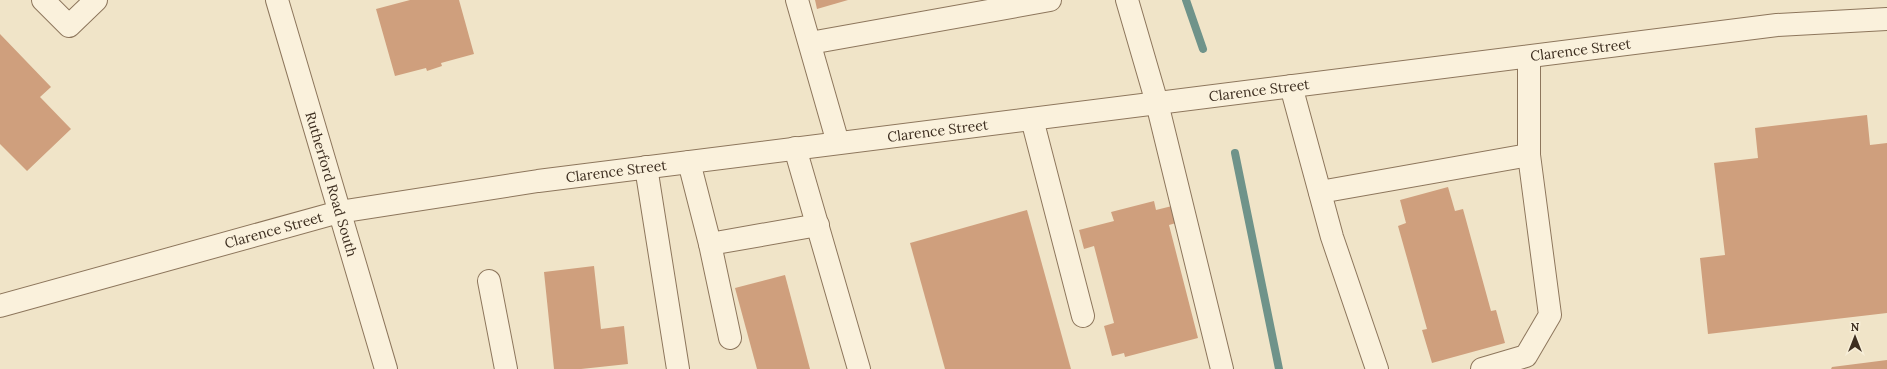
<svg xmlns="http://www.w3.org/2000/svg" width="1887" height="369" font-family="Lora,serif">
  <rect width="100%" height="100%" fill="#f0e4c8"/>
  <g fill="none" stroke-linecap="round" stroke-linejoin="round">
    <g stroke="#6f938a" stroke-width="8">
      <polyline points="1186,0 1203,49"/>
      <polyline points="1235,153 1279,369"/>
    </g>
  </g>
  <g fill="#cf9f7d">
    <polygon points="410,0 459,0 474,54 441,63 442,66 427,71 426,68 395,76 376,9"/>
    <polygon points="815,0 848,0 817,9"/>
    <polygon points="0,34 51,87 40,97 71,129 27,171 0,144"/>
    <polygon points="1867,115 1870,145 1887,143 1887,313 1708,334 1700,258 1725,255 1714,163 1758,158 1755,128"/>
    <polygon points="1448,187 1455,211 1463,209 1491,311 1496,310 1505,343 1432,363 1422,330 1427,329 1398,226 1406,223 1400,200"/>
    <polygon points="1154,201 1156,210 1172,206 1176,223 1169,225 1198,338 1125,357 1124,353 1112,356 1104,326 1114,323 1094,246 1084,249 1079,230 1114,221 1111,212"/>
    <polygon points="1027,210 1071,369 945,369 910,243"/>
    <polygon points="594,266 601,329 624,326 628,364 581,369 554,369 544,272"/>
    <polygon points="785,275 810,369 757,369 735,288"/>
    <polygon points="1887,360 1887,369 1831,369 1832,367"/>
  </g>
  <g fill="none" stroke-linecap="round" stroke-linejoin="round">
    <defs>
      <g id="minor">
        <polyline points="43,0 69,26 96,0"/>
        <path id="s1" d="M 277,0 L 386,369"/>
        <polyline points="797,0 838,143"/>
        <polyline points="1127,0 1157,103 1222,369"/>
        <polyline points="810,43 1050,0"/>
        <polyline points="1291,86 1332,237 1377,369"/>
        <polyline points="1032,119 1083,316"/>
        <polyline points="795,148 859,369"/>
        <polyline points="689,162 710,244 818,225"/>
        <polyline points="646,167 678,369"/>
        <polyline points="1320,192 1529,155"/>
        <polyline points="710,244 730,338"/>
        <polyline points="489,281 506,369"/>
        <path id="s2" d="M 0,306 L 339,212 L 538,181 L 1777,25 L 1887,19"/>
        <polyline points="1482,369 1526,356 1550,315 1529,155 1529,57"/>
      </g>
    </defs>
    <use href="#minor" stroke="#8d765c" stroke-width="24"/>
    <use href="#minor" stroke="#faf1dc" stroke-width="22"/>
  </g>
  <g text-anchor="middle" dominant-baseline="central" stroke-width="3.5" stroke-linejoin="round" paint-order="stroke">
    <g font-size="14" fill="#3d2e20" stroke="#f7eed8">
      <text stroke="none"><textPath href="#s2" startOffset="1604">Clarence Street</textPath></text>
      <text stroke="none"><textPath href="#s2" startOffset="1280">Clarence Street</textPath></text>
      <text stroke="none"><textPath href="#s2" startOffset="956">Clarence Street</textPath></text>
      <text stroke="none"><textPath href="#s2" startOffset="632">Clarence Street</textPath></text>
      <text stroke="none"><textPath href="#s1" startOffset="192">Rutherford Road South</textPath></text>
      <text stroke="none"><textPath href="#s2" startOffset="284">Clarence Street</textPath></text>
    </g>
  </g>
  <g transform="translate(1855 337)" stroke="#f7eed8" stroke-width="3" paint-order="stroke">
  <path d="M0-3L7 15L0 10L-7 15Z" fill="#3d2e20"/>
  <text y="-6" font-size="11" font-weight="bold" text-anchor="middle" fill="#3d2e20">N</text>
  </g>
</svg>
